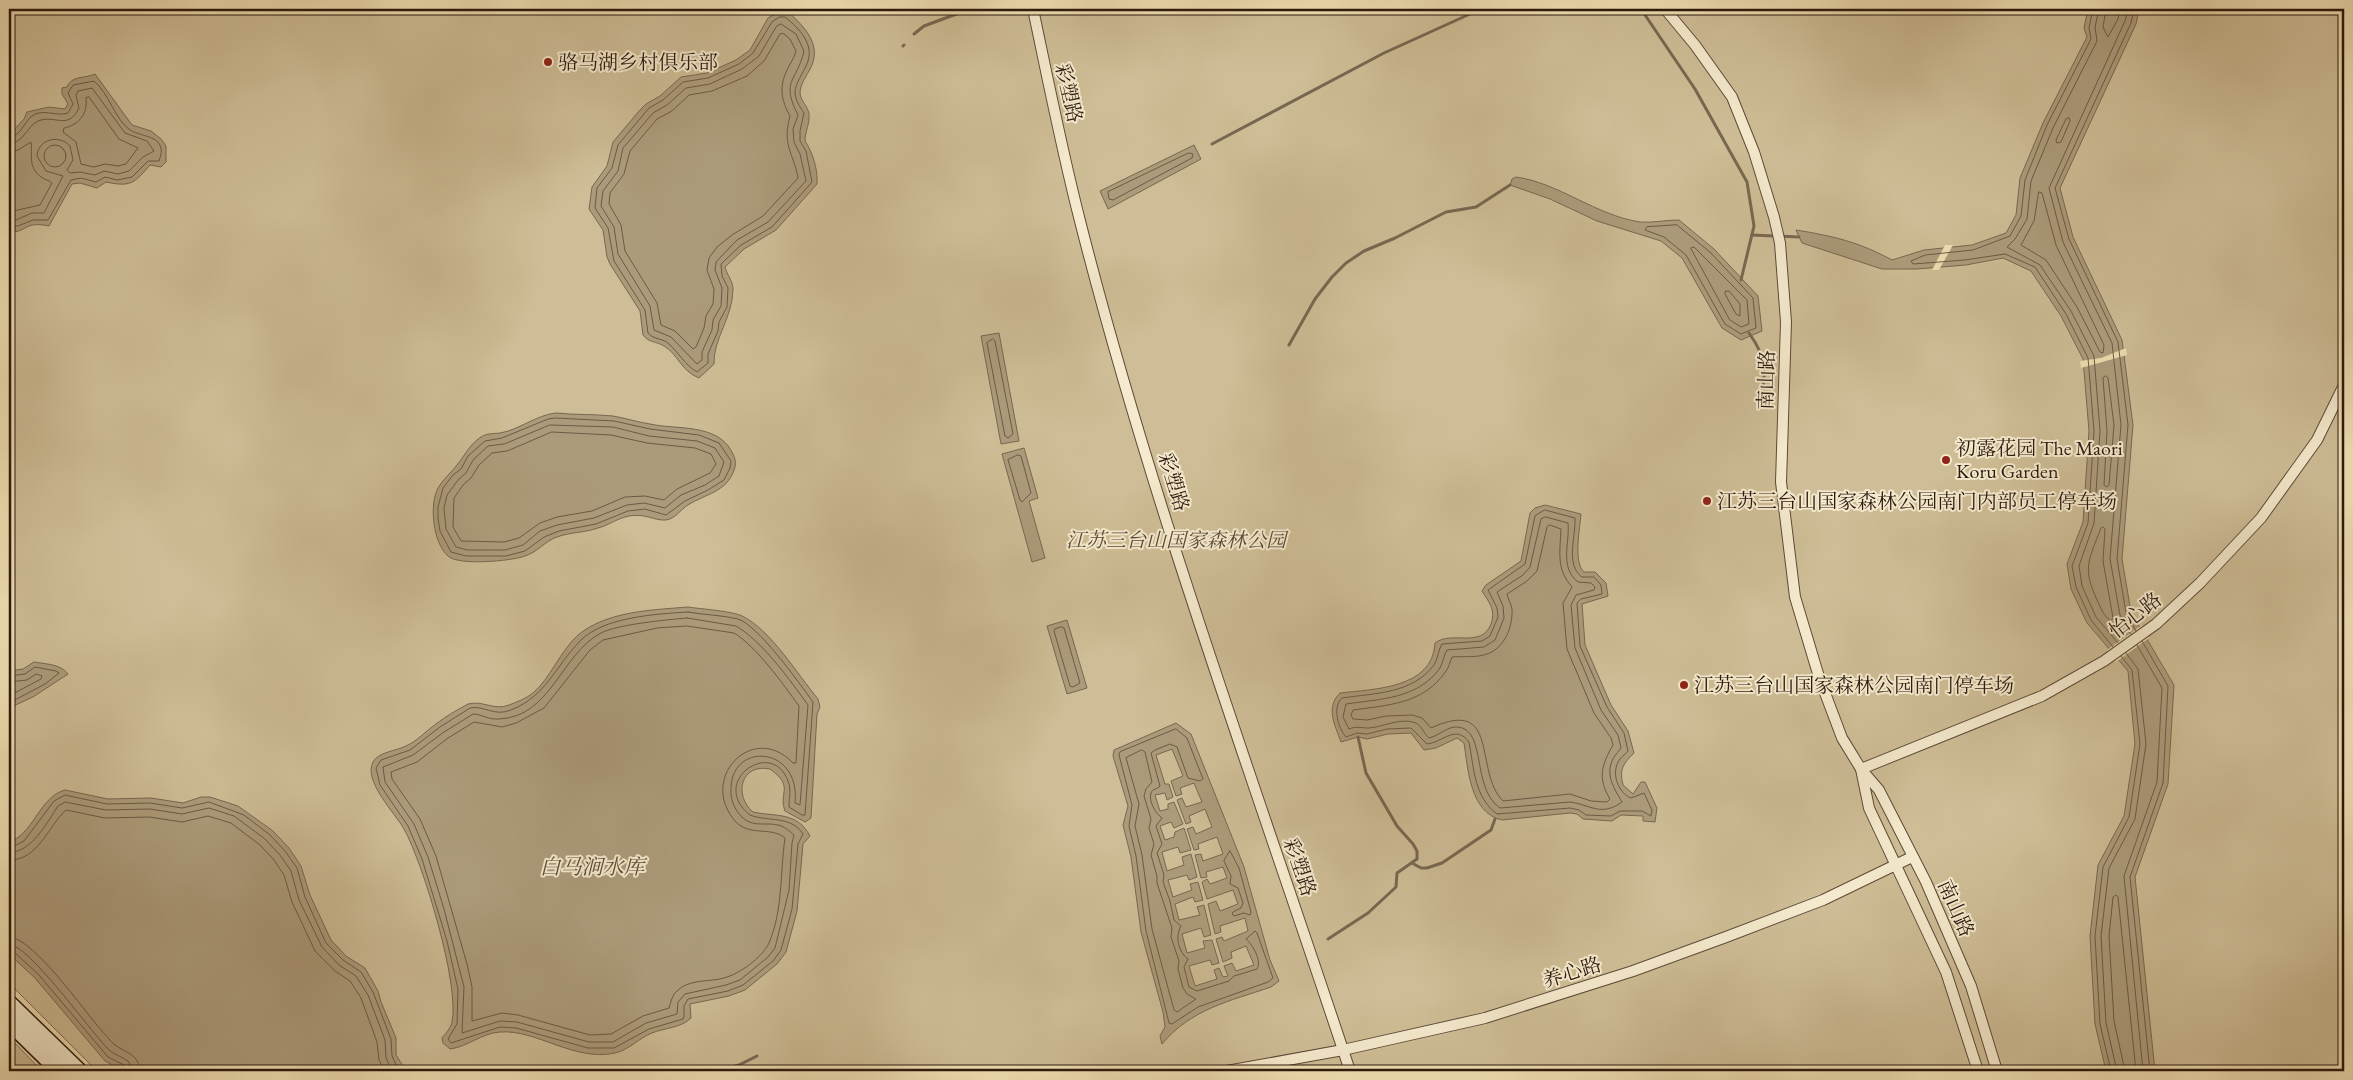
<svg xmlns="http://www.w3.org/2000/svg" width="2353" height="1080" font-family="'EB Garamond','Noto Serif SC',serif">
  <rect width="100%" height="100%" fill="#efdfb2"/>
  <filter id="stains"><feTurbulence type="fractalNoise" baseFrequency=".004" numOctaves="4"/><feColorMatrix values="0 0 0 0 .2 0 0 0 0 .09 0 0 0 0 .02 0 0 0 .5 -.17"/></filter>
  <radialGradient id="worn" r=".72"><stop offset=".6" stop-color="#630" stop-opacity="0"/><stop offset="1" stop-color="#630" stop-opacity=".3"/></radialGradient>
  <g fill="#cebd96" stroke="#7c6a52">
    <polygon points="9,9 2344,9 2344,1071 97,1071 9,983"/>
    <polygon points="9,1037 42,1071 9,1071"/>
  </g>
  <g fill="#ac9b7b" stroke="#786750" fill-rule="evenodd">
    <path d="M 2088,9 L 2139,9 L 2136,24 L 2060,188 L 2073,237 L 2122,340 L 2133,425 L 2122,559 L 2131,612 L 2174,685 L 2168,784 L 2135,877 L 2155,1071 L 2106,1071 L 2095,1024 L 2090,936 L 2098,865 L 2124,816 L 2135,744 L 2128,671 L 2087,623 L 2071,589 L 2067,564 L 2083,522 L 2089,431 L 2083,359 L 2061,316 L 2031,271 L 2003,258 L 1966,265 L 1917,269 L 1882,269 L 1802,243 L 1796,230 C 1833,236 1859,242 1892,260 L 1924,250 L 1972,245 L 2006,233 L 2016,215 L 2020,178 L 2043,123 L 2087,37 L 2084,28 Z"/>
    <path d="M 787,11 C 805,27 824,46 809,71 C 805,78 801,84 800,92 C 800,101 808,106 809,114 C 810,123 805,132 805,141 C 813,153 818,170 817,184 L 776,230 L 744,249 L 725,267 C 727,275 733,281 733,289 C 733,317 713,339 714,364 L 699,378 C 681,371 678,354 664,346 C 656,341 649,343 643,335 L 640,311 L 610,264 L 607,257 L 603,230 L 589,209 L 592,187 L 607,166 L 613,142 L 639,111 L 646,104 L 660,96 L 681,77 L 707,73 L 736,60 L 750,50 L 768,18 L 779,12 Z"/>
    <path d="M 95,74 L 132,125 L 151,131 L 161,139 L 166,146 L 166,162 L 161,167 L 150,165 C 134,184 130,187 106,182 L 97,188 L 80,183 L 72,184 L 49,226 C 44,225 38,224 32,225 C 24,227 18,235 9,230 L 9,135 L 24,119 L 27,112 L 49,107 L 65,109 L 68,104 L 62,94 L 62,88 L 67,87 C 72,75 84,79 95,74 Z"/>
    <polygon points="1194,145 1201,159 1108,209 1100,191"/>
    <path d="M 1516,177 C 1559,183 1595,215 1640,222 C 1652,223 1666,220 1679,220 L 1714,249 L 1758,296 L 1762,331 L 1741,340 L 1722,328 L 1682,258 L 1661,241 L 1597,221 L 1550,199 L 1510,185 L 1512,179 Z"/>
    <polygon points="999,333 1019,441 1001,444 981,336"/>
    <path d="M 556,413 C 575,415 594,414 613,416 C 625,418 637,422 650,424 C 677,430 717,423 732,452 C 735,458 737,463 734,470 C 727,492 705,494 688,505 C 681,509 675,519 666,520 C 655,521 645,513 629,516 C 618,518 609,525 598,528 C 584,533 570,532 557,537 C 545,541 538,552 525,556 C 512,561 458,566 448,556 C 433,543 429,505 438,488 C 443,479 451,473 457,465 C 465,455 470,444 481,437 C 487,433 493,434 500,433 C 519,430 536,415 556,413 Z"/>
    <polygon points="1024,448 1038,498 1029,501 1045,558 1032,562 1002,454"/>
    <path d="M 1545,505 L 1581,514 C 1580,528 1573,562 1584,572 L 1595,572 L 1606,583 L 1608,596 L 1582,604 L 1585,645 L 1611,705 L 1628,731 L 1634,753 C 1623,764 1619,769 1623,785 L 1633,794 L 1641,782 L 1645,782 L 1657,808 L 1655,822 L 1643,821 L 1643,816 L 1621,815 L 1612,821 L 1583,819 L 1577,814 L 1570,813 L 1502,820 C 1470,813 1468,769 1464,743 L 1457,738 L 1436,748 L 1424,750 L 1411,733 L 1388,734 L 1367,739 L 1358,737 L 1341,742 C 1335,725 1325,708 1340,693 C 1373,689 1433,689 1435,643 C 1452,630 1481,649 1491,624 C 1496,610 1489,602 1482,591 L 1486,585 L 1521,561 L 1530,513 L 1535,508 Z"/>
    <path d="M 688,607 C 701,609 732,611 742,616 C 770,629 798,675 818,699 L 820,707 L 817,714 L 811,818 L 805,822 L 785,811 C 778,792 795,787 770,769 C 741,763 733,795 753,812 C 775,817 797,811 810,836 L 803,844 L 797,911 L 786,952 L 777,964 L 745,990 L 729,996 L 690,1004 L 691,1018 C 681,1028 664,1028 652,1033 C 639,1038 629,1050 615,1053 C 574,1062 536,1029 500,1032 C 482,1033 467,1047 450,1049 L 443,1043 L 442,1038 C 445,1034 451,1028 452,1022 C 460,985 423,863 404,829 C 395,813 363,781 373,762 C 378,752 396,751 406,746 C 417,741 426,731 436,724 C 446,716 457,710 468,704 C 483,700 494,711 509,705 C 517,702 527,698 533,693 C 549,680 561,650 578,635 C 607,611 652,610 688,607 Z"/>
    <polygon points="1067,620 1087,688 1067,694 1047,626"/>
    <path d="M 34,662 C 45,664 61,664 68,674 L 33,697 L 9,708 L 9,671 L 23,669 Z"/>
    <path d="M 1176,723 L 1191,734 L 1244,867 L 1270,960 L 1279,981 L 1271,987 C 1230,1001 1191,1009 1162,1044 L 1160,1036 L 1165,1027 L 1163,1012 L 1141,932 L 1131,857 L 1123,825 L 1128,806 L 1113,756 L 1114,750 ZM 1172,749 L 1183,776 L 1171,781 L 1176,796 L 1182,794 L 1180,788 L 1194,783 L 1202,802 L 1186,807 L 1182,798 L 1177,800 L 1186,824 L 1191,822 L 1189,816 L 1205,809 L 1212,827 L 1196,834 L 1193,827 L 1187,829 L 1194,850 L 1199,849 L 1198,844 L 1217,837 L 1223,854 L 1203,861 L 1201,854 L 1195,855 L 1201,878 L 1207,877 L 1206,872 L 1223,867 L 1227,878 L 1210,884 L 1207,879 L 1202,882 L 1207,899 L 1233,890 L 1238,904 L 1220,911 L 1216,901 L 1208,904 L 1215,934 L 1221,932 L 1220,926 L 1245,918 L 1248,931 L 1224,941 L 1222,937 L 1216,939 L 1223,962 L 1232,958 L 1231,952 L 1246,946 L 1254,965 L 1236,971 L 1232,963 L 1224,966 L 1228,976 L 1223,977 L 1219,968 L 1214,970 L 1217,979 L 1195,986 L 1189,966 L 1210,960 L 1212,965 L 1219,963 L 1212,940 L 1203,941 L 1205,948 L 1187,953 L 1182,934 L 1201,928 L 1204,937 L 1211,935 L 1204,905 L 1197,907 L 1200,915 L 1179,920 L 1175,904 L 1193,897 L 1195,902 L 1203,900 L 1198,882 L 1190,884 L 1192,890 L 1173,897 L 1168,880 L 1187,875 L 1189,880 L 1197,877 L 1191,854 L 1182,857 L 1184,865 L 1167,871 L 1162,852 L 1178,847 L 1180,853 L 1191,850 L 1184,828 L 1175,832 L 1174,837 L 1165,840 L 1160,826 L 1171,822 L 1174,828 L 1183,824 L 1174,802 L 1168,804 L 1168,809 L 1160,811 L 1155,795 L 1165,793 L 1167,800 L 1173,797 L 1169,784 L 1165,784 L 1156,755 Z"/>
    <path d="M 65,790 L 108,799 L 151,798 L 183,803 L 201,797 L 210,797 L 238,806 L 273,831 L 289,848 L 301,866 L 310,895 L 331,940 L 346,956 L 365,968 L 378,991 L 381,1002 L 396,1038 L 396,1055 L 403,1066 L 404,1071 L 124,1071 L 105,1061 L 35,978 L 9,954 L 9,839 L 12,841 C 35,830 40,797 65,790 Z"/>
  </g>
  <g fill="#efdfb2">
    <polygon points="1945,245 1953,245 1939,270 1932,270"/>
    <polygon points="2126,348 2127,355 2081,368 2080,361 2101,358"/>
    <polygon points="2142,625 2149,638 2116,662 2107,650"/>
  </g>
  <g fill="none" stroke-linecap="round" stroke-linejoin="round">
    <g stroke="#6c5a45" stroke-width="1">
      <polyline points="2093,9 2089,28 2091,39 2047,125 2025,180 2021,216 2010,236 1973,250 1925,255 1911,261 1913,264 1965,260 2005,254 2035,267 2066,314 2088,358 2094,431 2088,523 2072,566 2076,587 2091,620 2113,647"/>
      <polyline points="2099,9 2095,27 2097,41 2053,128 2031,181 2027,219 2015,239 2007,247 2040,265 2071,311 2094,356 2100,431 2094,523 2079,566 2082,586 2096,617 2118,643"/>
      <polyline points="2106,9 2103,27 2108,37 2118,19 2120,9"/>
      <polyline points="2128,9 2125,21 2049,188 2063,242 2112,343 2121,425 2110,559 2120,615 2131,634"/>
      <polyline points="2134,9 2131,23 2055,188 2069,239 2118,342 2128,425 2117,559 2126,613 2136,631"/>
      <path d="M 780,17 L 785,17 C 801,30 816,46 806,66 C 802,75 796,82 795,92 C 795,100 800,107 804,113 L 800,131 L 800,141 L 806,151 L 812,182 L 772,227 L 741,245 L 721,264 L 722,276 L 728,288 L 727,307 L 719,322 L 718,331 L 708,354 L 708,363 L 697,372 C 685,365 679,353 669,344 C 663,338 654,340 648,333 L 645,310 L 614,261 L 608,228 L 595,208 L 597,188 L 612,168 L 618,145 L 649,108 L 663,100 L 683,82 L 708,78 L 739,64 L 753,53 L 772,22 Z"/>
      <path d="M 781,24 L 796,34 L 804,51 C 797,82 780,80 798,115 L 793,129 L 794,142 L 800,154 L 806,181 L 768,222 L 737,240 L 716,262 L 715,270 L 722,288 L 721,306 L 713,320 L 712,330 L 702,352 L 702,360 L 697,364 L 671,337 L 654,330 L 650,306 L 618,254 L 614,227 L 601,206 L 603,191 L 618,171 L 623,148 L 653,113 L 667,105 L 686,88 L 710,84 L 742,69 L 759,56 L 776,27 Z"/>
      <path d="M 784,34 L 790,39 L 796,51 C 794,59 790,63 787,70 C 779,87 781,100 790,116 C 782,146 793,151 798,178 L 763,216 L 732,235 L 717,247 L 709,258 L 707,270 L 714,289 L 713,304 L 706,316 L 704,328 L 696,347 L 693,349 L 675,331 L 661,325 L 657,303 L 625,251 L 621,225 L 609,204 L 610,193 L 624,174 L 630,151 L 657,119 L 672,111 L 689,95 L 712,91 L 747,76 L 764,61 L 780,34 Z"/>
      <path d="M 89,97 L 119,139 L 138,148 L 126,164 L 118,166 L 105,164 L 94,167 L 81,164 L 76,142 L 63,132 L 64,128 C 79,125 88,114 86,98 Z"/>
      <polygon points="2069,118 2070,121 2061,142 2057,143 2056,140 2066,119"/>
      <path d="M 9,138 C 21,136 24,122 32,116 C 42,108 57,117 68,113 L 73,104 L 68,93 L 73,85 L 94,81 C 108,92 116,121 130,130 C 143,138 169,135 159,161 L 148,161 L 132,177 L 117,180 L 105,177 L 96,182 L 81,178 L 71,180 L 48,220 L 33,220 L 18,226 L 9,226"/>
      <path d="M 9,144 C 24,143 27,126 38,121 C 55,114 68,131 79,108 L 76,95 L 78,91 L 92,88 L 125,133 L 147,141 L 154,151 L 143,157 L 129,171 L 118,174 L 104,171 L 95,175 L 80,172 L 70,173 L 67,170 L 73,160 L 70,146 C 59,134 38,139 37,156 L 46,171 L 63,176 L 44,213 L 32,213 L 16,220 L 9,219"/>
      <circle cx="55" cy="156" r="11"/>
      <path d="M 9,152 L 18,150 L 31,142 C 33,155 27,166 41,177 C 45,180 49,180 52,183 L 40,205 L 9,212"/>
      <polygon points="1189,153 1193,154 1192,158 1113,200 1109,199 1108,192"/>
      <polygon points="2039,192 2042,193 2056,245 2104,345 2103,353 2100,352 2077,307 2046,260 2021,245 2034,221"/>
      <polygon points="1677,225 1711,253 1753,298 1756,328 1741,334 1725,324 1686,255 1664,237 1645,230 1647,227"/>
      <polygon points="1691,248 1694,247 1747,300 1749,324 1741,327 1730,320"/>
      <polygon points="1726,291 1729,291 1740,304 1740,316 1736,314 1725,294"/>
      <polygon points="993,339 995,341 1013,434 1008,438 1005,436 987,343"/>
      <polygon points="2106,376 2108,378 2114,425 2109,485 2107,487 2104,485 2107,431 2103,378"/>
      <polygon points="556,418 614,421 650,429 699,435 719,443 731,461 730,468 724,480 708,490 685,501 666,515 645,509 628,511 596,524 559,531 544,537 525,551 506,556 466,556 451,552 440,531 438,518 438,507 443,488 453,475 461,469 468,456 485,441 502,438 548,419"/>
      <polygon points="550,425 613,427 649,436 697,441 715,448 724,462 719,476 705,485 681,495 665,508 644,503 627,505 594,518 557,525 540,531 523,545 505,550 467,550 456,547 446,529 444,508 447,495 458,480 466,473 473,460 488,446 504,444"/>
      <polygon points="552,432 611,435 647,443 695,448 711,454 716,464 710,473 677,489 664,500 645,496 625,497 592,511 557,517 540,523 519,538 504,542 461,541 453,527 454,498 463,485 471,478 479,465 492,453 507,451"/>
      <polygon points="1018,455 1021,456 1031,493 1022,502 1020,500 1008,460"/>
      <path d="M 1545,510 L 1575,518 C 1576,536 1565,565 1582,577 L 1594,577 L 1601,585 L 1602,594 L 1581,599 L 1577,603 L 1580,646 L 1607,707 L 1624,733 L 1628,751 C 1626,754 1622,756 1620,759 C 1610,772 1618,793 1631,798 L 1644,793 L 1652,810 L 1651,816 L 1642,811 L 1620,811 L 1611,816 L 1586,815 L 1579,810 L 1570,808 L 1497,814 C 1474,797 1474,768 1469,742 C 1456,724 1443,742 1427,744 L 1411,728 L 1387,729 L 1367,734 L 1357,733 L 1346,737 C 1338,728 1332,707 1342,698 C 1375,693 1412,694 1434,665 C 1438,659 1438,650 1442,644 L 1482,641 L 1490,636 L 1498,617 L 1497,608 L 1488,590 L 1525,564 L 1535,516 Z"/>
      <path d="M 1546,517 L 1568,523 C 1570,543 1559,567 1578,582 L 1591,583 L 1595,587 L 1594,590 L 1576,595 L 1571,605 L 1575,648 L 1601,710 L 1618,735 L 1621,748 C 1619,751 1616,754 1614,757 C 1604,774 1614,788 1622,802 C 1601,817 1591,805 1570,802 L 1500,808 C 1471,788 1487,730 1458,727 C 1447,726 1439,736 1429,738 C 1424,734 1422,726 1416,723 C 1401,717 1383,727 1369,728 C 1361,728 1356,726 1349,729 L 1343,717 L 1346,704 C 1380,699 1418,699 1440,668 C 1443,662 1444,655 1447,650 L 1484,647 L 1495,640 L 1504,618 L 1503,606 L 1497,592 L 1523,575 L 1530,567 L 1541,519 Z"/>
      <path d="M 1550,525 L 1561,529 C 1560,552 1556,569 1572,587 L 1563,603 L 1567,649 L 1594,713 L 1611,738 L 1613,745 C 1602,764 1597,778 1610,799 L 1607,802 L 1591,801 L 1570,794 L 1503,801 C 1473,771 1501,696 1431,728 L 1422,718 L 1412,715 L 1386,716 L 1367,720 L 1353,719 L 1351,715 L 1353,710 C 1388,705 1424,704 1446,671 C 1449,667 1450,662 1452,657 C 1464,656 1476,658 1487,654 C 1505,648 1513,626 1512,609 C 1511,604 1508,599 1507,594 L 1527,581 L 1537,571 L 1547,527 Z"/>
      <path d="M 2103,527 L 2105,529 L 2103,561 L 2113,618 L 2111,621 C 2104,616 2101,609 2098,602 C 2082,568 2088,562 2101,528 Z"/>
      <path d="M 688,612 C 704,615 722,615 738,619 C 758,625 800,684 813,702 L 805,815 L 802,815 L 789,807 C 789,799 791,792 789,784 C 775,735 707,781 750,815 C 767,822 791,815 803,834 L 798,844 L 792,909 L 781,950 L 773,961 L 743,985 L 728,991 L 688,999 L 684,1006 L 684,1016 L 683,1019 L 649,1029 L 614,1048 L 588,1048 L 516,1028 L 500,1027 L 451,1043 L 448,1039 L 457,1024 L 458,989 L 447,941 L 422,859 L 408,826 L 380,785 L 376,768 L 381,760 L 410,750 L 440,727 L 470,708 C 484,705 494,717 511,710 C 546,696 555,667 580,641 C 603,617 656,614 688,612 Z"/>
      <path d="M 687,618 L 736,626 C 762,641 790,680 808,705 L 800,805 L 795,803 C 801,746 732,741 731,788 C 730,798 734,809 741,816 C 752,828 765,822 778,825 C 783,826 790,831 794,835 L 792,843 L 789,890 L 775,948 L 768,957 L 740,980 L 726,985 L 685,994 L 678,1002 L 677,1014 L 646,1023 L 613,1042 L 589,1042 L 517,1022 L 500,1021 L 462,1033 L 464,987 L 444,909 L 428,857 L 414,824 L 385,782 L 383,767 L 413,755 L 444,732 L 473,714 C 481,714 489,720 499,719 C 551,717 561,654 601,633 C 619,624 666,620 687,618 Z"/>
      <path d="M 687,626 L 734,633 C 757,647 783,684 799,706 L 796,763 L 793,763 C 753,721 698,778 735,821 C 749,837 771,826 785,838 C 780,873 783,910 769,943 C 762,958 739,974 724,978 C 710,982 688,979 677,991 C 672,995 671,1002 669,1008 L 643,1016 L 611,1034 L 590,1035 L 518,1015 L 502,1013 L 472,1021 L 472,987 L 467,964 L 436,856 L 420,819 L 392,779 L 391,772 L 417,762 L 448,738 L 474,722 L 502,727 L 516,723 L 544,708 L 590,650 L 603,640 L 657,628 Z"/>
      <polygon points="1062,627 1064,628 1080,683 1073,687 1070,686 1054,631 1055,629"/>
      <polyline points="2142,641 2168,686 2163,783 2130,877 2150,1071"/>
      <polyline points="2137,645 2162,688 2157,782 2124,876 2143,1071"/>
      <polyline points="9,676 25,674 35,667 56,671 59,673 45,684 9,703"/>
      <polyline points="9,682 27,680 36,674 42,676 41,679 9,696"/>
      <path d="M 1176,729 L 1187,738 L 1203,779 L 1200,781 L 1188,778 L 1177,747 L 1170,744 L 1155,750 L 1151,753 L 1160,786 C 1158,789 1152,789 1151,793 C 1148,801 1156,814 1162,818 L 1156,826 L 1162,844 L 1157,853 L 1164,875 L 1163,882 L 1170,901 L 1174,920 L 1181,926 C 1175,936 1178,952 1188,959 L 1184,967 L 1189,987 L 1197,991 L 1229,981 L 1234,976 L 1257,969 C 1262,961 1253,945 1246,939 L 1255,931 L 1257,933 L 1273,978 L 1268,982 L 1198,1007 L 1172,1024 L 1169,1023 L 1146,931 L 1136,856 L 1129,826 L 1132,805 L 1119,755 L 1120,752 Z"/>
      <polygon points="1142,750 1145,752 1152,782 1146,789 1144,796 1151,819 1149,828 1154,844 1151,855 1157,876 1157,883 1172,928 1171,937 1179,961 1178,969 1183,988 1187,994 1196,999 1177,1012 1174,1010 1152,929 1142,855 1135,826 1139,804 1126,758"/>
      <polyline points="9,846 14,846 24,841 54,801 65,795 107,804 150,803 182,808 209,802 244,815 270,835 285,851 297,868 305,897 326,943 343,960 361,972 373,992 391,1039 392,1056 399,1071"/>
      <polygon points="1230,851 1239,868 1251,912 1250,915 1244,913 1234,916 1232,914 1233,912 1241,908 1243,903 1238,888 1230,884 1231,876 1224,861"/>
      <path d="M 9,852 C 31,854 48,821 58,806 L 65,802 L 106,810 L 150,809 L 182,814 L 209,808 L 234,816 L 265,839 L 280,855 L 291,871 L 299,900 L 322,947 L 339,965 L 356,976 L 368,995 L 385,1040 L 386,1058 L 392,1071"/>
      <path d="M 9,860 C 38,861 48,826 66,810 L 105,818 L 149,817 L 182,822 L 208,816 L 231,823 L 260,845 L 274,860 L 284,875 L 292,902 L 315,951 L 335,971 L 350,981 L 361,998 L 377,1042 L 379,1060 L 385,1071"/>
      <path d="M 9,937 C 33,937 84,1011 102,1031 C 106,1035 110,1041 115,1045 C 126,1053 139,1054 140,1071"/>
      <path d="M 9,944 C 29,945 90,1031 109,1050 C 115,1055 123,1057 129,1062 L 132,1071"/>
      <polyline points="9,950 14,952 39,975 108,1057 124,1065 126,1071"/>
      <polyline points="2111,1071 2100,1024 2095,936 2103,867 2129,817 2140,744 2132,670 2121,656"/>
      <polyline points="2117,1071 2106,1023 2101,936 2109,868 2135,819 2146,744 2138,669 2126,653"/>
      <polyline points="2125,1071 2114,1021 2109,936 2113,897 2116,895 2118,897 2136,1071"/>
    </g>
    <g stroke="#786750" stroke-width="3">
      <polyline points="1641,9 1695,89 1747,182 1754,226 1741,280"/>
      <polyline points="914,34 924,26 970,9"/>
      <polyline points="903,46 904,45"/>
      <polyline points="1212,144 1384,53 1481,9"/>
      <polyline points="1752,235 1799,237"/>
      <path d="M 1749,333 C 1769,361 1766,373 1759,405"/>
      <polyline points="1289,345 1315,299 1332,277 1346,263 1364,251 1395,238 1446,212 1476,207 1510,185"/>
      <polyline points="1412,863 1421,868 1427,868 1442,863 1491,830 1495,819"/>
      <polyline points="1328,939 1368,913 1396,887 1397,873 1417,859 1417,851 1413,844 1397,826 1366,773 1358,737"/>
      <polyline points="717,1071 739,1065 757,1056"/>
    </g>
    <defs>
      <g id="street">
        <path d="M 1033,9 C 1048,80 1062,151 1080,221 C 1153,509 1257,789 1350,1071"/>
        <polyline points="1665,9 1695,45 1732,97 1754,152 1774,217 1780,243 1786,322 1781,482 1795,597 1819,677 1842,738 1861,769 2042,696 2104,661 2156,624 2200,583 2261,518 2317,440 2344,385"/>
        <polyline points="1227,1071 1343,1050 1485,1018 1633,971 1726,937 1823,900 1912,857"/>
        <polyline points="1978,1071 1946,972 1869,808 1861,769 1879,790 1926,882 1971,986 1997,1071"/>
      </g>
      <g id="secondary">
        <polyline points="9,1003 79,1071"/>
        <polyline points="9,1022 59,1071"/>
      </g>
    </defs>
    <use href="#street" stroke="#5c4a38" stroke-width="12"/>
    <use href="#secondary" stroke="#2b180f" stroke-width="18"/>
    <use href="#street" stroke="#f5eacd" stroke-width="10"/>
    <use href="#secondary" stroke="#f5eacd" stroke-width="15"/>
  </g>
  <g fill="#8f2418" stroke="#f5eacd" stroke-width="2">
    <circle cx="548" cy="62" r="5"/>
    <circle cx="1946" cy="460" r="5"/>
    <circle cx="1707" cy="501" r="5"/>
    <circle cx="1684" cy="685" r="5"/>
  </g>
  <g text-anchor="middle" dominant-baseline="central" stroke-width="4" stroke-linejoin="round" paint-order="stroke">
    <g font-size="20" fill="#2b180f" stroke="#f5eacd" text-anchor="start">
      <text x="558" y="62">骆马湖乡村俱乐部</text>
      <text x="1956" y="448">初露花园 The Maori<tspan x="1956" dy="23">Koru Garden</tspan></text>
      <text x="1717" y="501">江苏三台山国家森林公园南门内部员工停车场</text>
      <text x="1694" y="685">江苏三台山国家森林公园南门停车场</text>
    </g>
    <g font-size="20" fill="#2b180f" stroke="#f5eacd">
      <text transform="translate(1069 93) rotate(77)">彩塑路</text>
      <text transform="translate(1766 380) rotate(-88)">南山路</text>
      <text transform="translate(1174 482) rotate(73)">彩塑路</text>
      <text transform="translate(2135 615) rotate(-38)">怡心路</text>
      <text transform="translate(1300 867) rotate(71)">彩塑路</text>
      <text transform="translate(1956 908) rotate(66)">南山路</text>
      <text transform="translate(1572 972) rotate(-17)">养心路</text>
    </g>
    <g font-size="20" font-style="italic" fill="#5c4a38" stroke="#f5eacd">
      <text x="1176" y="540">江苏三台山国家森林公园</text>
    </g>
    <g font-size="21" font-style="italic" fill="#5f4c3a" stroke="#f5eacd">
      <text x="592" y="866">白马涧水库</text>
    </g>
  </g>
  <rect width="2353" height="1080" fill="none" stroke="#efdfb2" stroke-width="30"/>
  <rect x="10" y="10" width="2333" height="1060" fill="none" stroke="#2b180f" stroke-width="2.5"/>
  <rect x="15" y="15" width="2323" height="1050" fill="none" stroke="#2b180f"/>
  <rect width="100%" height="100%" filter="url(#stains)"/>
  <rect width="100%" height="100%" fill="url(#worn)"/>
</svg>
